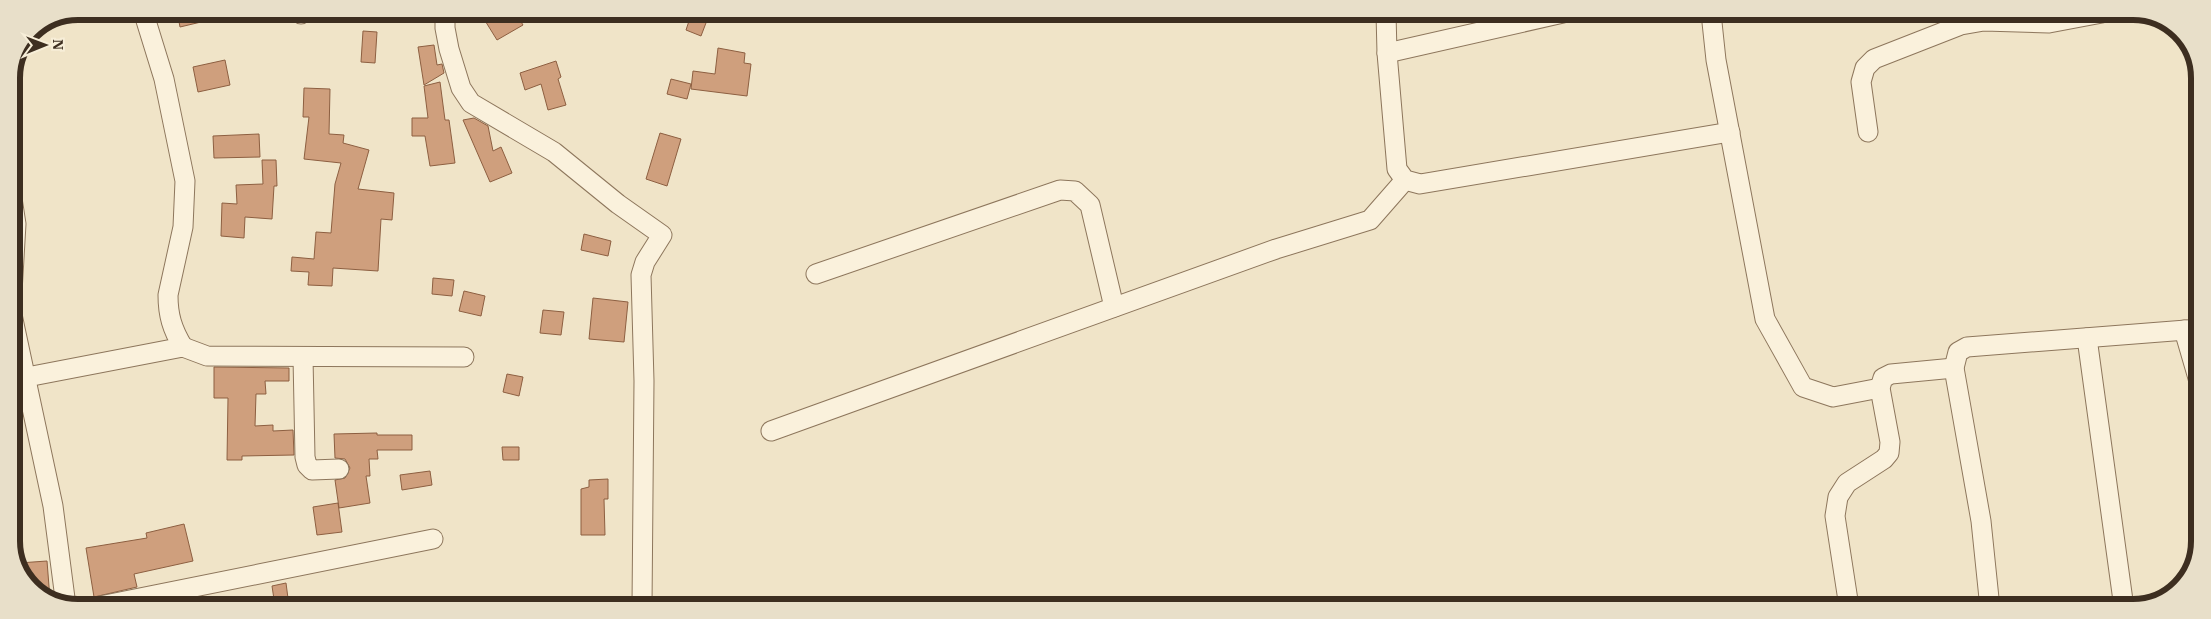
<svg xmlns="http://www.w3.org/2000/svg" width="2211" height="619" font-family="'IBM Plex Serif',serif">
  <rect width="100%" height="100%" fill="#f0e4c8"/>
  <g fill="#cf9f7d" stroke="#8d5f41">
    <polygon points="177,11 222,11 222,17 180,27"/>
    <polygon points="496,12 515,12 523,25 497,40 484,19"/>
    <polygon points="692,12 709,15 701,36 686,30"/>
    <polygon points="363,31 377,32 375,63 361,62"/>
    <polygon points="434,45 437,65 442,64 444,73 424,85 418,47"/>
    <polygon points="718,48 745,53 744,63 751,64 747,96 691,89 693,71 715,74"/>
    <polygon points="225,60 230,85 198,92 193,67"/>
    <polygon points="556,61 561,77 558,79 566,105 548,110 541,84 525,90 520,73"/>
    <polygon points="671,79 691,84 687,99 667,94"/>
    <polygon points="440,82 445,120 449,120 455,163 430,166 425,136 412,136 412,118 428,118 424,86"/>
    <polygon points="304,88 330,89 329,134 344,135 343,143 369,150 358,189 394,193 392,220 381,219 378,271 333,268 332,286 308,285 309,272 291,271 292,257 314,259 316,232 331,233 335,184 341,163 304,159 309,117 303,117"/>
    <polygon points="474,118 488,126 493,151 501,147 512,173 490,182 463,120"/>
    <polygon points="660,133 681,139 667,186 646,179"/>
    <polygon points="259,134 260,157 214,158 213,136"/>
    <polygon points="262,160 276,160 277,186 274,186 272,219 245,217 244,238 221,236 222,203 237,204 236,185 263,184"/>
    <polygon points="584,234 611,241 608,256 581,250"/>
    <polygon points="433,278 454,280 452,296 432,294"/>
    <polygon points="464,291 485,296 481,316 459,311"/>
    <polygon points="593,298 628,302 624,342 589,339"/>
    <polygon points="543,310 564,312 561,335 540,333"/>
    <polygon points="214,367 289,368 289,381 265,381 266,394 256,394 255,426 273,425 273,431 293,430 294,455 242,456 242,460 227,460 228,398 214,398"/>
    <polygon points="507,374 523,377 519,396 503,392"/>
    <polygon points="377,433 377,435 412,435 412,450 377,450 378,459 369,459 370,476 366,476 370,503 339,508 335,480 345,478 350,468 345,459 335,458 334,434"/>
    <polygon points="502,447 519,447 519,460 503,460"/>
    <polygon points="430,471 432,485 402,490 400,475"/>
    <polygon points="608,479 608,499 604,499 605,535 581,535 581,489 589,487 589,480"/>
    <polygon points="338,503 342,532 317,535 313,507"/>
    <polygon points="184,524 193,561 134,574 137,587 94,597 86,548 147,538 146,533"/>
    <polygon points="47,561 50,599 28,585 19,563"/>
    <polygon points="286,583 289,606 275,606 272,586"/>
  </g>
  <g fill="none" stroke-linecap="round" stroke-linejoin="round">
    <defs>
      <g id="minor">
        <path d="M 143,11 L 164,79 L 185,181 L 183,227 L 168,295 C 168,315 172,329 183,347"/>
        <polyline points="445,12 445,28 449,49 461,88 471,103 554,152 618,204 662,235 645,262 641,275 644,381 642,606"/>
        <polyline points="1386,13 1387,53 1397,169 1405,180 1420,184 1730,132"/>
        <polyline points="1711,13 1716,60 1765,319 1803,387 1833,397 1880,388"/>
        <polyline points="301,14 301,11"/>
        <polyline points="1387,53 1563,13"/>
        <polyline points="1868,132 1861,82 1865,68 1874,59 1961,25 1984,21 2049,23 2102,13"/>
        <polyline points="11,192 16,224 11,309"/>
        <polyline points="816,274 1060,190 1075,191 1090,205 1114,307"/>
        <polyline points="11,310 53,506 66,606"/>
        <polyline points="2184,330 2198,378"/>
        <polyline points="2087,338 2124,608"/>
        <polyline points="303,357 305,457 307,465 312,470 339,469"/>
        <polyline points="27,377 183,347 207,356 464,357"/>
        <polyline points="771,431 1276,249 1370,220 1405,180"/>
        <polyline points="100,606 433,539"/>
        <polyline points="1849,607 1835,516 1838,497 1847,483 1884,459 1889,453 1890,442 1880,388 1883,378 1891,374 1954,368"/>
        <polyline points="1990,608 1981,521 1954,368 1958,352 1967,347 2199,329"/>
      </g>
    </defs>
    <use href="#minor" stroke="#8d765c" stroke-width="21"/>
    <use href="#minor" stroke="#faf1dc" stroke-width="19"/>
  </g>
  <path d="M0 0H2211V619H0ZM78 20H2133A58 58 0 0 1 2191 78V541A58 58 0 0 1 2133 599H78A58 58 0 0 1 20 541V78A58 58 0 0 1 78 20Z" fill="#e8dfc9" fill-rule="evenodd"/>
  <path fill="none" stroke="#3d2e20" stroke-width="6" d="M78 20H2133A58 58 0 0 1 2191 78V541A58 58 0 0 1 2133 599H78A58 58 0 0 1 20 541V78A58 58 0 0 1 78 20Z"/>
  <g transform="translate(45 45) rotate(89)" stroke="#f7eed8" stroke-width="4" paint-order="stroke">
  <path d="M0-4L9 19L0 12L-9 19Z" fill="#3d2e20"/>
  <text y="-8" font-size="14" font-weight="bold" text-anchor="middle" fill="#3d2e20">N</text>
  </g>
</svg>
